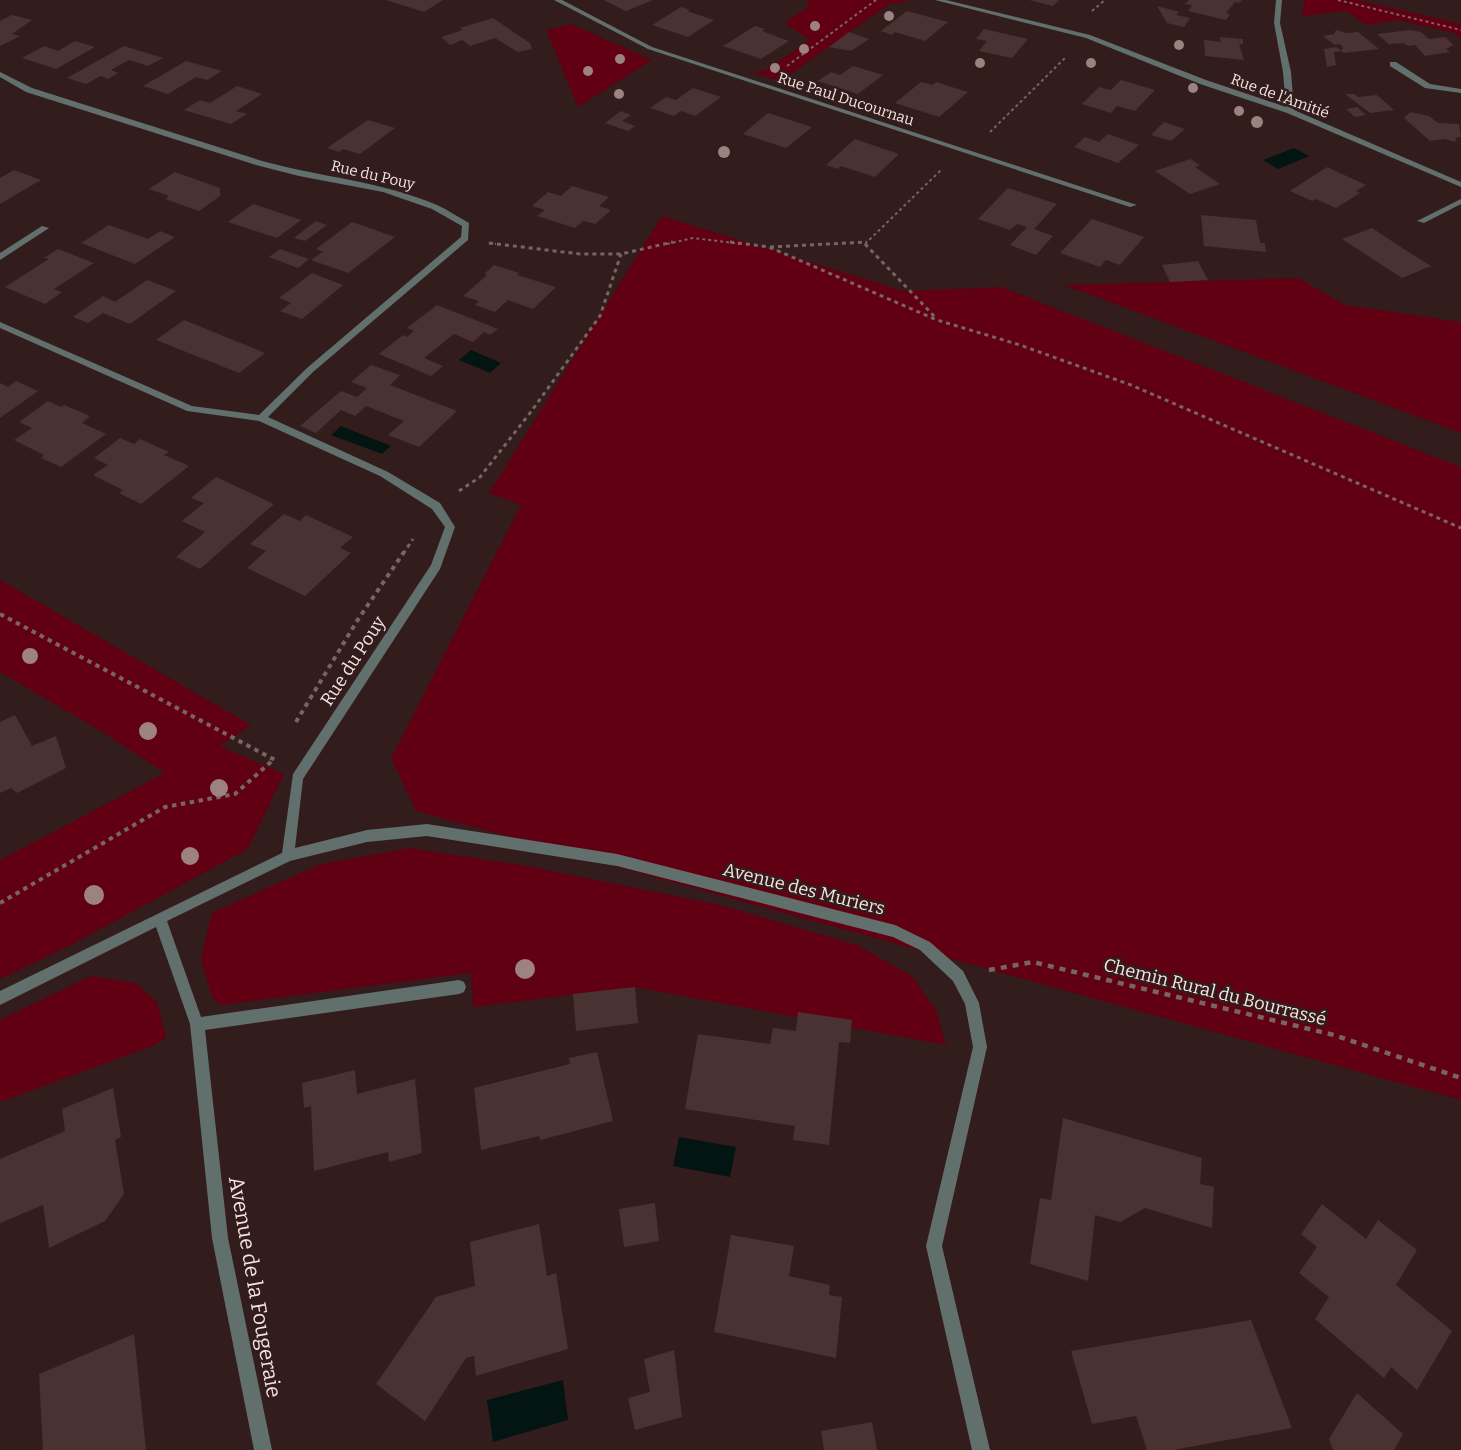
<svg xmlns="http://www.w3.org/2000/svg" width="1461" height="1450" font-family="Bitter,serif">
  <rect width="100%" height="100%" fill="#331c1c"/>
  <g fill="#610013">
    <polygon points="808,0 900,0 910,2 889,4 785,78 789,84 751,72 765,71 810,40 784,23 808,7"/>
    <polygon points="1304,0 1357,0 1461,24 1461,39 1454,33 1398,20 1366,25 1347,11 1302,16"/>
    <polygon points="571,24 652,60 578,107 546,30"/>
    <polygon points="662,216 903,291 1001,287 1461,467 1461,1100 416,811 391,758 521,505 489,493"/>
    <polygon points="1298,278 1345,305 1461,322 1461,433 1064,285"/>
    <polygon points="0,580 251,725 220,746 284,774 248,849 69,946 0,979 0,860 165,773 101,731 0,672"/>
    <polygon points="410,848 527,866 720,905 857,945 912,976 936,1010 946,1045 635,987 473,1007 471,973 220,1005 212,998 201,958 212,913 321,864"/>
    <polygon points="91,976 135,983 157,1002 166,1037 155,1045 0,1102 0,1020"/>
  </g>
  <g fill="#031513">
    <polygon points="1294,148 1309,156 1278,169 1263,160"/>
    <polygon points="471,350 501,363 490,373 459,360"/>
    <polygon points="341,426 391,446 382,454 331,435"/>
    <polygon points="679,1137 736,1147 730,1177 673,1166"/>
    <polygon points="563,1380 568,1420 493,1442 487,1400"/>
  </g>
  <g fill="#4b3232">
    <polygon points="386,0 443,0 424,12"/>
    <polygon points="603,0 653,0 626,11"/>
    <polygon points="1029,0 1059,0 1053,6"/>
    <polygon points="1189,0 1242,0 1239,3 1235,2 1226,13 1230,14 1226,20 1188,11 1192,5 1185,4"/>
    <polygon points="1157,6 1179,12 1176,15 1190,18 1184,27 1167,23"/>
    <polygon points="681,7 690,10 687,11 714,20 688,37 652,25"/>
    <polygon points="907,11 918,14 948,22 925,41 895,32 892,35 881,31"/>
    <polygon points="12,15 32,20 12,34 20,36 0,46 0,21"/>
    <polygon points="493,18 530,43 532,49 518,52 495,38 470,46 462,40 450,45 441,37 463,30 460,28"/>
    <polygon points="755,26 765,29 762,31 789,41 761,59 723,46"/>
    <polygon points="984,29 1028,39 1012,58 979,51 987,41 976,39"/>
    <polygon points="1336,30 1346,33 1358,32 1379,49 1344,53 1341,51 1343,47 1340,44 1335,45 1323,36 1334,34"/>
    <polygon points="1410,30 1421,32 1429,39 1445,37 1453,45 1446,49 1450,52 1425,56 1415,45 1408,46 1403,43 1389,44 1377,34"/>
    <polygon points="849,32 869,39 851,51 829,47"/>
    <polygon points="1220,37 1243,39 1243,44 1239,44 1244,60 1205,56 1204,40 1221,42"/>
    <polygon points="75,41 95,47 56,69 22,58 44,46 58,51"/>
    <polygon points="124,46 163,58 148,66 129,60 111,70 118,73 108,79 101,76 86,84 67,78"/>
    <polygon points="1336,47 1342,51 1334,52 1336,65 1327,67 1324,49"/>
    <polygon points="186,61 222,71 207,80 196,77 168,94 143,86"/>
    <polygon points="853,66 883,75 858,94 818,81 831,72 840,75"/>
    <polygon points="1121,80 1155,90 1135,111 1117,106 1111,113 1082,104 1099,87 1111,90"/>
    <polygon points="921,82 933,85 936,82 968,92 939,117 895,103"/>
    <polygon points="237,86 262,94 236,111 247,114 231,124 184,110 200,100 210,103"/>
    <polygon points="693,88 721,97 695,116 681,111 674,116 650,108 666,97 676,100"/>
    <polygon points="1345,94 1354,94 1358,97 1377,95 1394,110 1370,113"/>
    <polygon points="1357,107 1366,115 1355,117 1346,109"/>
    <polygon points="621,111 631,115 622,121 635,126 628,131 605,123"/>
    <polygon points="1410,112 1429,116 1438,123 1459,124 1461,137 1457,137 1455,142 1445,139 1430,141 1404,118"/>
    <polygon points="768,113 812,127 786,148 743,134"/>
    <polygon points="368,120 395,128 360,154 343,149 339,152 327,148"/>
    <polygon points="1164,122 1185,129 1171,141 1151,135"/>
    <polygon points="1108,134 1139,145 1118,163 1074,147 1085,137 1099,142"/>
    <polygon points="855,139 884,149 899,154 875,177 841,166 838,169 826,165"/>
    <polygon points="1190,159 1200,165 1195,167 1220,184 1190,194 1155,171"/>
    <polygon points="1327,167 1366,185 1356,191 1360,193 1336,208 1316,199 1312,201 1290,191"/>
    <polygon points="14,170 41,180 0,204 0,178"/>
    <polygon points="175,172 220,188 220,196 199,211 165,199 169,196 149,189"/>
    <polygon points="572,186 609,197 599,206 611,210 595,224 583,221 575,228 537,216 545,210 532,206 548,192 561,196"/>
    <polygon points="1008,188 1057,204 1034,229 1053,236 1036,255 1010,245 1027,227 1017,224 1010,230 978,219"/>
    <polygon points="253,204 301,220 277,238 228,222"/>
    <polygon points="1201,215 1256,220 1260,243 1265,243 1266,252 1204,246"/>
    <polygon points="1092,219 1104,223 1144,237 1120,265 1106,260 1100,267 1060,253"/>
    <polygon points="316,221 327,225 305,241 294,238"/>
    <polygon points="352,222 395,237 348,273 311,260 323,252 316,249"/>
    <polygon points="109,225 148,239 160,231 175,237 135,264 81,243"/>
    <polygon points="1372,228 1407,251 1431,266 1402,278 1342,239"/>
    <polygon points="58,249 94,263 54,289 62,292 45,304 5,287 49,259 44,258"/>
    <polygon points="280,249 309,259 298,268 269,257"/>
    <polygon points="1198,261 1208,280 1170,282 1162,265"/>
    <polygon points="494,265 519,273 517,275 556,287 533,309 508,300 495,312 475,305 479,301 463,296 487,275 484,274"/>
    <polygon points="312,273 343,285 302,319 280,311 291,303 279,298"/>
    <polygon points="147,280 176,291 130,324 103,313 88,323 73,317 103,296 115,302"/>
    <polygon points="437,305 498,329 490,335 484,332 473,342 454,334 424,358 443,366 431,376 379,354 403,335 407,337 414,331 407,328"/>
    <polygon points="184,320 265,353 239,373 156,340"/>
    <polygon points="371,365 400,375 390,385 457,411 419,447 388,435 404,421 366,406 355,416 341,410 316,433 300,426 341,391 357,397 367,388 351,382"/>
    <polygon points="16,381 38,391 0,418 0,383 8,387"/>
    <polygon points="48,401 61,407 64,405 90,416 82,423 106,434 61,467 41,458 44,455 14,440 32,428 19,422"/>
    <polygon points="120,438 134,444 140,439 169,452 164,455 189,466 141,504 119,493 123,490 93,475 108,465 94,458"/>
    <polygon points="216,477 274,504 200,569 176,557 205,532 182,521 204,503 191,498"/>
    <polygon points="284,514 300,521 306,515 353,537 340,548 351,553 305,596 247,568 266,551 250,544"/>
    <polygon points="15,715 32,746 56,736 66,768 17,793 11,788 0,793 0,722"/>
    <polygon points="635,987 638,1023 576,1031 573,994"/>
    <polygon points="798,1012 852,1020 850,1043 839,1042 829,1145 793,1140 795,1126 685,1109 698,1034 770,1044 773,1028 796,1031"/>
    <polygon points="597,1052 613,1121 540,1140 539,1136 481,1150 474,1088 570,1064 569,1058"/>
    <polygon points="355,1070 357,1094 415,1079 422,1153 389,1162 388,1152 314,1171 311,1106 304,1108 302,1083"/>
    <polygon points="113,1088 121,1137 115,1140 124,1194 105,1221 49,1248 43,1205 0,1223 0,1159 65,1131 62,1109"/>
    <polygon points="1063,1118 1202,1158 1200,1184 1214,1187 1212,1228 1145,1208 1120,1222 1095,1215 1088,1281 1030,1264 1040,1198 1051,1200"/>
    <polygon points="655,1203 659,1241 624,1247 619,1209"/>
    <polygon points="1322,1204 1366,1239 1378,1220 1417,1250 1396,1285 1452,1331 1417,1390 1391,1367 1384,1378 1315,1319 1329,1297 1299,1273 1317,1247 1301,1234"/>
    <polygon points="539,1224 547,1276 556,1273 568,1349 476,1376 474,1356 466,1358 425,1421 376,1384 436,1297 475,1286 470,1242"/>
    <polygon points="731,1235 794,1246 789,1276 830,1285 829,1295 842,1297 836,1358 714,1332"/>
    <polygon points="1251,1320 1292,1428 1173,1450 1147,1450 1136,1416 1092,1424 1071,1351"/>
    <polygon points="134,1334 146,1450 43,1450 39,1374"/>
    <polygon points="674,1350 682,1417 635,1430 628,1398 650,1392 644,1359"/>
    <polygon points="1357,1393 1403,1434 1394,1450 1333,1450 1329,1439"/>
    <polygon points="872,1422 877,1450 824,1450 821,1431"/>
  </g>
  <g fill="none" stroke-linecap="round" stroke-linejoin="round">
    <g stroke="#786464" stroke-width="2" stroke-dasharray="3 3" stroke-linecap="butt">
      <polyline points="1338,0 1461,30"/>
      <polyline points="1092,11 1105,0"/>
      <polyline points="787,66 876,0"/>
      <polyline points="990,132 1066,57"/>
      <polyline points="489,243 496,244"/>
      <polyline points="667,244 693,238 742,244"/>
      <polyline points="865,244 942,169"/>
    </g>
    <g stroke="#786464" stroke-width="3" stroke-dasharray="4 4" stroke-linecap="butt">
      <polyline points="730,242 769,247 937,320 1020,345 1131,385 1461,528"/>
      <polyline points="489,243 580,254 621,254 673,242"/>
      <polyline points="865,244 935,317"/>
      <polyline points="770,247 867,242"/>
      <polyline points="459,491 480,477 530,413 600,316 621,254"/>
      <polyline points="403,554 413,539"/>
    </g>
    <g stroke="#786464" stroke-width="4" stroke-dasharray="4.5 4.5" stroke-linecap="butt">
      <polyline points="0,614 275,760"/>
      <polyline points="296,722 357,621 404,552"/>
      <polyline points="0,903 165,807 235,794 274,759"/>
    </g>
    <polyline stroke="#786464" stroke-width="4.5" stroke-dasharray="6 6" stroke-linecap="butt" points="989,970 1033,962 1334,1035 1461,1078"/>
    <g fill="#62706d" fill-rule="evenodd">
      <polygon points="554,0 562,0 652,47 1137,205 1130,207 648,49"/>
      <polygon points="935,0 946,0 1090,35 1206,80 1286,107 1283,72 1274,23 1276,0 1282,0 1280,23 1291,72 1294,110 1461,182 1461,187 1287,113 1200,84 1086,38"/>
      <polygon points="1390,62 1396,62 1430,84 1461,89 1461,93 1425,88 1390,66"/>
      <path d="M 0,72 L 32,88 L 262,161 C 320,177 381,181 437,205 C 448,210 458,217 469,223 L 468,240 L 313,372 L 268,417 L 388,472 L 440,503 L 455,527 L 440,569 L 303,779 L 295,848 L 367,830 L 427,824 L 617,854 L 895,925 L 930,942 L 963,971 L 979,1003 L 987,1047 L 942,1246 L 990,1450 L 972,1450 L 926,1246 L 973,1047 L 965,1004 L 953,981 L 920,950 L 893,937 L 617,866 L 427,836 L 367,842 L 290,861 L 167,921 L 201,1017 L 459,980 L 464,982 L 466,987 L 464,992 L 459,994 L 205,1030 L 228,1238 L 272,1450 L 254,1450 L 212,1238 L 190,1024 L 156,927 L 0,1005 L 0,991 L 282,853 L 293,774 L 431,565 L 445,527 L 432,509 L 380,476 L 259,421 L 187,411 L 0,328 L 0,322 L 192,406 L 259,415 L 307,368 L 461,237 L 462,226 L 432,209 L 383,192 L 299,176 L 256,165 L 26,92 L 0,77 Z"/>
      <polygon points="1461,199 1461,204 1424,223 1417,221"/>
      <polygon points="42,226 49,228 0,260 0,253"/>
    </g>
  </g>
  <g fill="#9c8281">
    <circle cx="889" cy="16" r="5"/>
    <circle cx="815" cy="26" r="5"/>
    <circle cx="1179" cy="45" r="5"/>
    <circle cx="804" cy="49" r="5"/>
    <circle cx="620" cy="59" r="5"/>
    <circle cx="980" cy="63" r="5"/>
    <circle cx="1091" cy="63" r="5"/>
    <circle cx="775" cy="68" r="5"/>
    <circle cx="588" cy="71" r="5"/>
    <circle cx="1193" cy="88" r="5"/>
    <circle cx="619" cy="94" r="5"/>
    <circle cx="1239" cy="111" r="5"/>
    <circle cx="1257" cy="122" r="6"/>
    <circle cx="724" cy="152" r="6"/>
    <circle cx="30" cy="656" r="8"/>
    <circle cx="148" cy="731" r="9"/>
    <circle cx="219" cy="788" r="9"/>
    <circle cx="190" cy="856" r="9"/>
    <circle cx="94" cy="895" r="10"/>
    <circle cx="525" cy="969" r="10"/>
  </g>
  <g text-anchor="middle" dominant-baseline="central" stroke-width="5" stroke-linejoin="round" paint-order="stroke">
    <g font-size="15" fill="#f4e4e3" stroke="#331c1c">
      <text transform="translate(1280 96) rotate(20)">Rue de l'Amitié</text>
      <text transform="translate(846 99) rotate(18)">Rue Paul Ducournau</text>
      <text transform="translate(373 175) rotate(13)">Rue du Pouy</text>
    </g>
    <g font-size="18" fill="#f4e4e3" stroke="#331c1c">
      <text transform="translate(353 661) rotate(-57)">Rue du Pouy</text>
      <text transform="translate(804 889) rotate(14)">Avenue des Muriers</text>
      <text transform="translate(1215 992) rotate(14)">Chemin Rural du Bourrassé</text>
    </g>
    <g font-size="21" fill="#f4e4e3" stroke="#331c1c">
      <text transform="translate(255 1287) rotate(80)">Avenue de la Fougeraie</text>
    </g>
  </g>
</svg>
